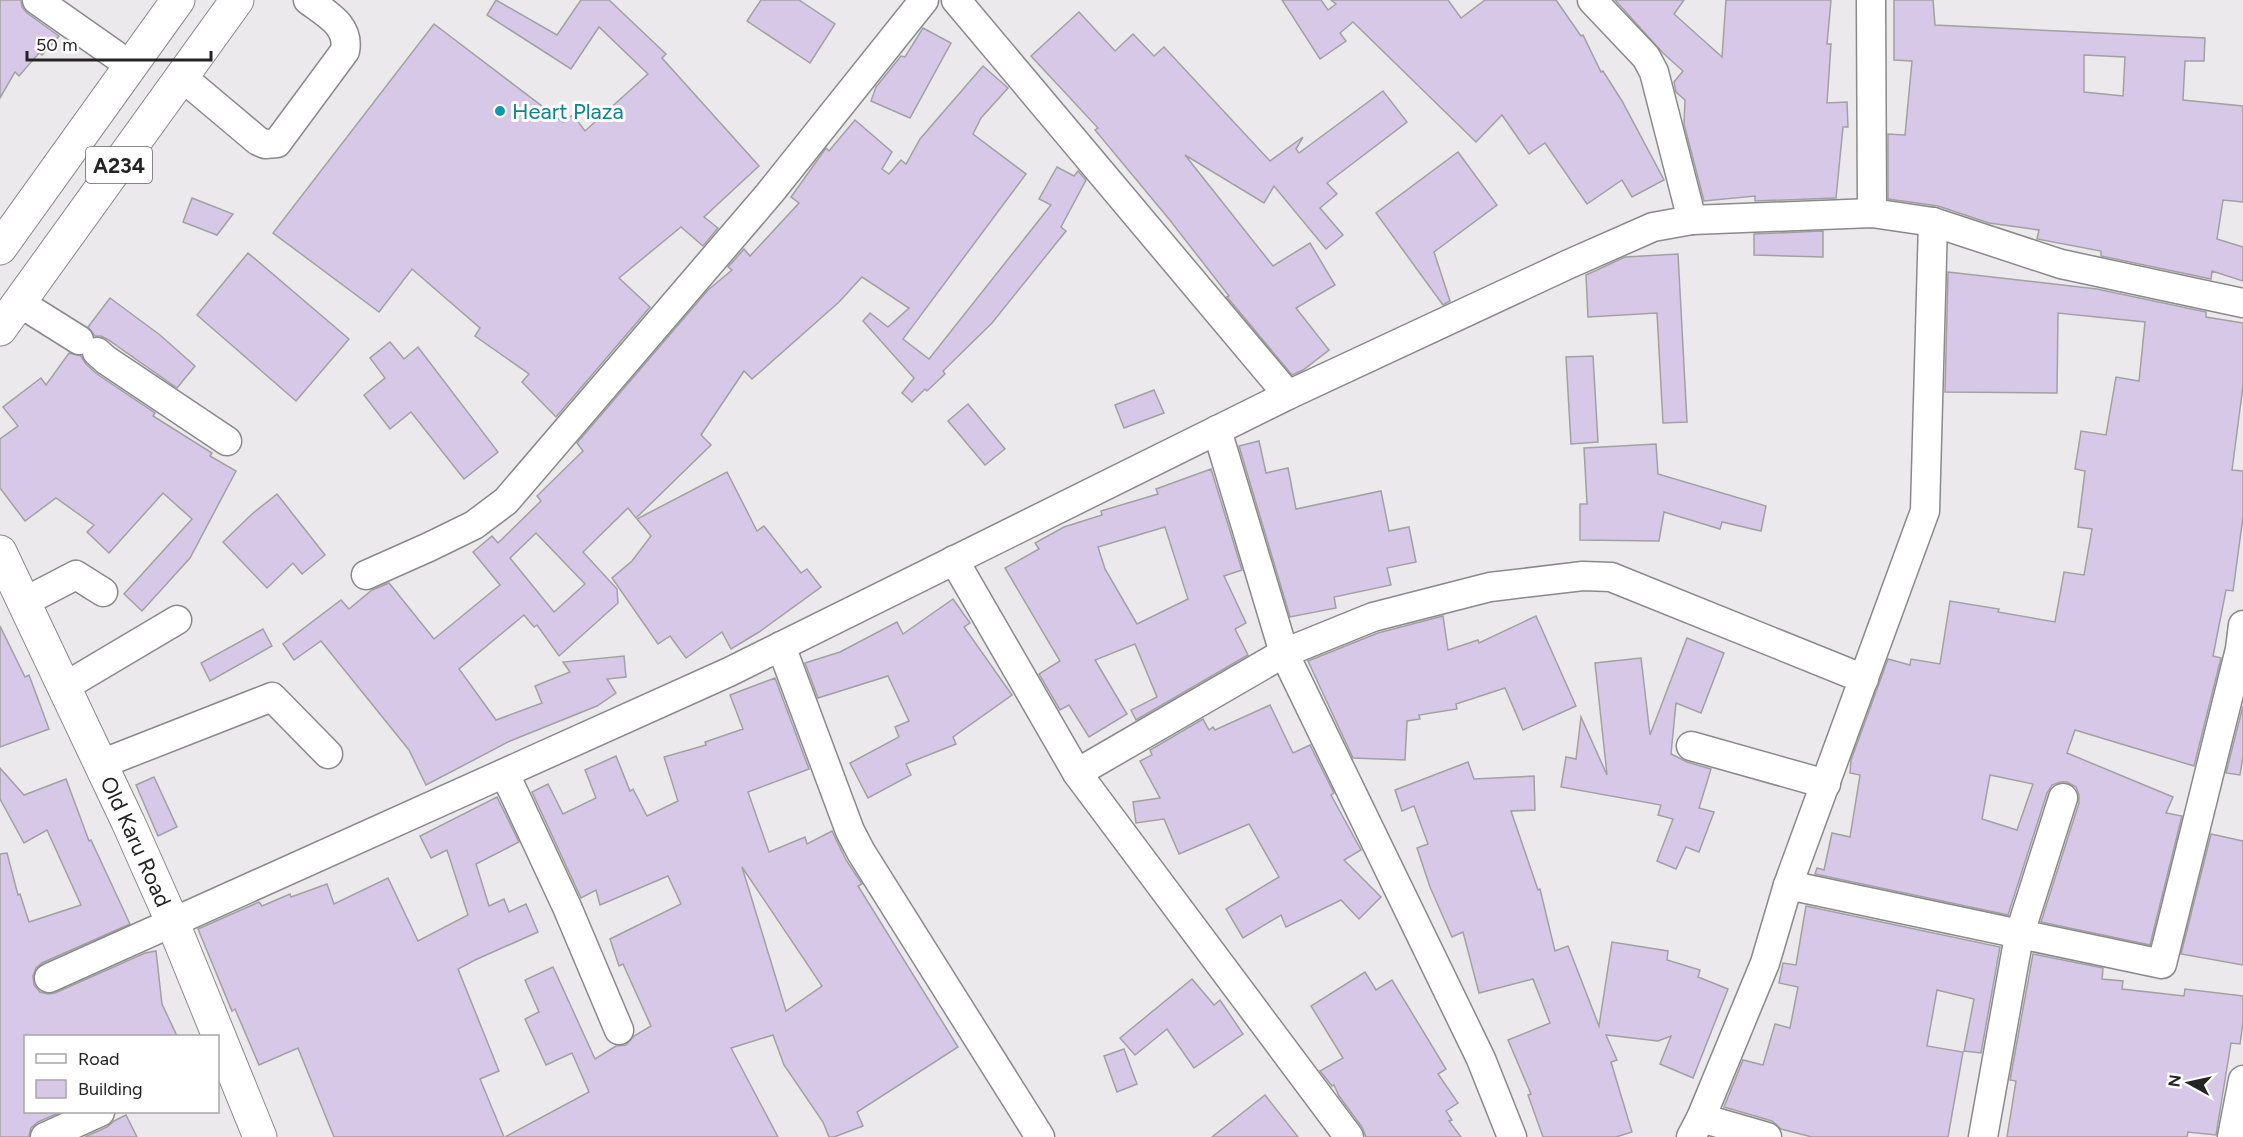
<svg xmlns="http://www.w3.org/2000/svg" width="2243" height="1137" font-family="Figtree,sans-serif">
  <rect width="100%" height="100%" fill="#ebe9ec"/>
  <g fill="#d8c8e8" stroke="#a1a0a2" stroke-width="1.5" fill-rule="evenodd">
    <polygon points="0,0 21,0 22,7 27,13 59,36 42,55 39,53 19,76 15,72 0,98"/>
    <polygon points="496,0 557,35 581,0 609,0 666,54 662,58 759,166 704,217 718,228 703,246 681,227 619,278 650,307 556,417 522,382 529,374 475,336 480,328 412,269 379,312 273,233 434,24 563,122 573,115 585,131 648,74 599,27 571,69 487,15"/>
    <polygon points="761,0 799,0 835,24 810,63 747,21"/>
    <polygon points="1282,0 1321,0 1328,10 1336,4 1331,0 1448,0 1461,18 1485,0 1556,0 1581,36 1583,35 1601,72 1603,71 1622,101 1664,180 1632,197 1622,180 1587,204 1545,143 1529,154 1502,115 1476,142 1353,22 1340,33 1346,41 1320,59"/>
    <polygon points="1615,0 1684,0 1674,14 1722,57 1726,0 1831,0 1827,44 1831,44 1827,103 1847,102 1848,127 1843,127 1836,198 1755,201 1755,196 1704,201 1684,124 1685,100 1676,92 1674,82 1683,71 1663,53"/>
    <path d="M 1894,0 L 1933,0 L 1935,25 L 2205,38 L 2204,61 L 2185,61 L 2183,100 L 2243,106 L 2243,202 L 2223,200 L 2217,239 L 2243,247 L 2243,281 L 2212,271 L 2211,279 L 2101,256 L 2101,251 L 2037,239 L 2039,230 L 1989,223 L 1938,206 L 1888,199 L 1888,134 L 1905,135 L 1912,61 L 1894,60 ZM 2084,55 L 2125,57 L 2123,96 L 2084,92 Z"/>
    <polygon points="1079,12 1115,51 1133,34 1154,56 1164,47 1270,161 1303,137 1296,149 1299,153 1383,91 1407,122 1327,183 1337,194 1320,208 1343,235 1326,249 1274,186 1264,203 1185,155 1273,266 1310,243 1335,285 1296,308 1329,350 1303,370 1292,375 1227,297 1229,296 1169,219 1095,130 1098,128 1031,56"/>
    <polygon points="923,28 951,43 910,118 871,101 876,87 901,56 905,57"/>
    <path d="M 983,66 L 1008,88 L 981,118 L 973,134 L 1026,174 L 903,339 L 929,359 L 1051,205 L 1039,199 L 1057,167 L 1074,176 L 1078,171 L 1086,180 L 1061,227 L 1066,231 L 992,323 L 943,371 L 945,374 L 927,391 L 925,389 L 912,402 L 902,393 L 914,378 L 863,321 L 870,313 L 888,327 L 909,308 L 862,277 L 839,302 L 752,379 L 744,371 L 701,435 L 711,445 L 636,518 L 628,508 L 583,552 L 617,589 L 618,603 L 559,656 L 537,625 L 534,627 L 524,615 L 459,669 L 496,720 L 542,703 L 535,686 L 570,672 L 563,662 L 624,656 L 626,677 L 607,679 L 616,693 L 597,706 L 510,741 L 426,785 L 409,750 L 321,641 L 294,660 L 283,644 L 341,600 L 349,609 L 372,590 L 389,583 L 434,639 L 500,585 L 473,552 L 492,536 L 498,543 L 541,501 L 537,496 L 583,451 L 577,443 L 708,290 L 732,270 L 728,267 L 744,249 L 750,256 L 799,203 L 791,197 L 826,148 L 829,151 L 855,120 L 892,152 L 882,169 L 889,174 L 901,160 L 906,164 L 920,139 ZM 536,533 L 585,584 L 554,612 L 510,558 Z"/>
    <polygon points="1458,152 1497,205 1434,252 1450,301 1443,305 1376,213"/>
    <polygon points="192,198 233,214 217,235 183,222"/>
    <polygon points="1823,231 1823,257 1754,255 1754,234"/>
    <polygon points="248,253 349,339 296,401 197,315"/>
    <polygon points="1678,254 1687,422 1663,423 1657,313 1588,317 1586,275 1625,257"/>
    <path d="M 1948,272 L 2097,289 L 2206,312 L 2206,317 L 2243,323 L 2243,386 L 2232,470 L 2243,471 L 2243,517 L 2233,591 L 2226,590 L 2213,656 L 2221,658 L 2194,766 L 2075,730 L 2067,753 L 2173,797 L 2166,813 L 2182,816 L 2150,945 L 2041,922 L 2079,803 L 2079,795 L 2076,787 L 2067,782 L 2060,782 L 2052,785 L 2047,793 L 2008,915 L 1815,874 L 1817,868 L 1824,870 L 1832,833 L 1850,837 L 1860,775 L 1850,773 L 1851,760 L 1888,659 L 1910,665 L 1911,659 L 1940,664 L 1950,601 L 1999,609 L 1998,612 L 2055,622 L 2064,572 L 2084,575 L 2092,529 L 2078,527 L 2085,471 L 2075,469 L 2081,431 L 2106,435 L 2116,377 L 2139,381 L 2145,322 L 2058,313 L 2057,393 L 1945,392 ZM 1990,775 L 2033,784 L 2017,830 L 1982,819 Z"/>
    <polygon points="110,298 160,335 195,366 177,388 107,339 101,336 95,336 88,327"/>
    <polygon points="390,342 404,359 418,347 498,452 464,479 411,412 390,429 364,395 385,378 370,358"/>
    <polygon points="69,353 81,356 86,364 97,374 155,413 153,416 212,453 210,456 236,471 190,558 142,611 124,594 192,519 163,493 109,553 87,532 94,525 56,498 25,521 0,488 0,439 18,426 3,407 41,378 46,385"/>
    <polygon points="1593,356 1598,442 1571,444 1566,357"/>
    <polygon points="1154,390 1164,413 1124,428 1115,405"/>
    <polygon points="968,404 1005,449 985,465 948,421"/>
    <polygon points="1259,441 1266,473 1288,468 1296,509 1381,491 1389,531 1409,527 1416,562 1387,568 1391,585 1334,597 1336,608 1290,617 1239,446"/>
    <polygon points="1656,444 1658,474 1766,506 1761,531 1722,522 1720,529 1664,512 1659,541 1580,540 1580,504 1587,504 1584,448"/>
    <path d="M 1211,469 L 1242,570 L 1224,576 L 1246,623 L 1235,629 L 1248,655 L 1136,720 L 1131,710 L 1157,697 L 1135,644 L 1095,660 L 1127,714 L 1089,737 L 1069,705 L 1060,710 L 1039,674 L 1060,661 L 1005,568 L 1039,549 L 1035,543 L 1064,527 L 1102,515 L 1101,511 L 1158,494 L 1156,489 ZM 1165,527 L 1188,599 L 1137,624 L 1105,569 L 1098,547 Z"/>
    <polygon points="727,472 757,531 764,526 801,573 807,569 821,587 759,632 731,649 722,632 686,658 670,636 658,644 612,578 632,561 651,536 637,519"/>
    <polygon points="277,494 325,555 302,574 293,563 267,588 223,542 252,514"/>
    <polygon points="953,599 970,623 964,627 1012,695 953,737 956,744 906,764 911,775 868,798 850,763 899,737 895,727 909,721 888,676 818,698 805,663 840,652 897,622 903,634"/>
    <polygon points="1443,616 1448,650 1478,640 1479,643 1536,616 1576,706 1523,730 1505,688 1456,704 1457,709 1419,715 1420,719 1407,721 1405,760 1353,758 1308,661 1378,633"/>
    <polygon points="0,626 25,677 29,675 49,729 0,747"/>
    <polygon points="263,629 272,646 210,681 201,663"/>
    <polygon points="1687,638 1724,653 1701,713 1676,703 1671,754 1687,762 1711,769 1699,808 1714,812 1699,852 1686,847 1676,869 1657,861 1673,819 1658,815 1661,805 1561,787 1566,757 1576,759 1581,717 1607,775 1595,663 1641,658 1650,735"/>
    <path d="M 775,678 L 809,769 L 748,792 L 769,852 L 805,837 L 807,844 L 832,831 L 846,860 L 862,884 L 858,886 L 958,1047 L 857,1112 L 863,1126 L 834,1137 L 829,1137 L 823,1122 L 784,1065 L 773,1035 L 731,1048 L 778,1137 L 505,1137 L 589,1092 L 572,1053 L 546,1065 L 525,1019 L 539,1012 L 525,980 L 553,967 L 595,1059 L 616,1046 L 626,1045 L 634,1036 L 651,1026 L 623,964 L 619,966 L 610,939 L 681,904 L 668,876 L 600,905 L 596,890 L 581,898 L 532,792 L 548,784 L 563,814 L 596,798 L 585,770 L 616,756 L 630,791 L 633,789 L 647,816 L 678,801 L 664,757 L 706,745 L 705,742 L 743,729 L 730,695 ZM 742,867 L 822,986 L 786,1011 Z"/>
    <polygon points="1270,705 1293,753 1310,745 1334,793 1331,795 1361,850 1344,860 1381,897 1359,919 1341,900 1286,927 1281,915 1243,938 1226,909 1279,877 1249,824 1179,854 1164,819 1136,823 1133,802 1160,798 1140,761 1152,755 1150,750 1203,719 1209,730 1213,727 1215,730"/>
    <polygon points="2243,706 2243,756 2240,775 2226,773"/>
    <polygon points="1468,762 1474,779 1534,776 1535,810 1511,811 1538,890 1540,889 1555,951 1568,946 1599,1026 1612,942 1668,951 1667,960 1700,970 1698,977 1728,989 1693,1078 1660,1064 1671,1036 1658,1041 1606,1035 1617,1060 1611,1062 1632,1132 1616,1137 1543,1137 1528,1095 1531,1094 1508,1040 1550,1023 1533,979 1479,993 1463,932 1452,937 1430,887 1417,848 1428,844 1414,806 1402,811 1395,790"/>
    <polygon points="0,768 24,795 66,779 89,841 91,840 130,924 42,963 36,968 33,976 34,985 40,992 48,994 55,993 145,953 156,951 162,1004 177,1036 26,1036 26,1112 61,1112 38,1122 31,1128 29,1137 0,1137 0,854 7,853 18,895 20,894 29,922 81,905 47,830 24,843 0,799"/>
    <polygon points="154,777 177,827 158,836 136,785"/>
    <polygon points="497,797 519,842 476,864 489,906 504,899 509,912 526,904 538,932 475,960 458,969 499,1071 480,1079 504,1137 334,1137 298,1048 259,1065 235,1009 232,1011 198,929 259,902 262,906 290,894 291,897 327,884 334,904 388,878 418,941 468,915 447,850 431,858 420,836"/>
    <polygon points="2211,834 2243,841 2243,965 2181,954"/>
    <polygon points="1806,906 2000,947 1981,1053 1964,1051 1974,999 1937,990 1927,1046 1963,1052 1948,1137 1812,1137 1781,1129 1772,1121 1724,1107 1743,1060 1763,1065 1775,1024 1790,1028 1798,987 1779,983 1783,963 1796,965"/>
    <polygon points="2033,954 2103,968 2102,979 2123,981 2122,989 2184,996 2185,989 2243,996 2243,1022 2240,1044 2231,1043 2216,1135 2188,1132 2187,1137 2007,1137 2016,1081 2010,1080"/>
    <polygon points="1365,972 1376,990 1392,980 1446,1069 1438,1074 1458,1103 1446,1111 1452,1120 1449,1121 1461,1137 1366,1137 1362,1127 1339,1096 1334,1085 1332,1086 1320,1071 1343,1058 1311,1006"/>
    <polygon points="1192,979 1214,1005 1220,1000 1243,1034 1194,1068 1167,1029 1135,1055 1120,1038"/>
    <polygon points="1124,1049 1137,1084 1117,1092 1104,1056"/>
    <polygon points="1265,1095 1298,1137 1212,1137"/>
    <polygon points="126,1115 137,1137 85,1137 107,1127 114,1121"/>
  </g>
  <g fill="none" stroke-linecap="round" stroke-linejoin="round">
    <defs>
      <g id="minor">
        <polyline points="37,0 131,66"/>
        <polyline points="956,0 1288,395"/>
        <polyline points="1592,0 1646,57 1654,72 1692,220"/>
        <polyline points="1871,0 1872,213"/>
        <path d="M 182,77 L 258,141 L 265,144 L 277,143 L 345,51 C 350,25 326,14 308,0"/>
        <polyline points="20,303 79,340"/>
        <polyline points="97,352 106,360 227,441"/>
        <polyline points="1217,430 1284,653 1481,1059 1512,1137"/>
        <polyline points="954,560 1077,773 1349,1137"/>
        <polyline points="366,575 429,547 474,525 506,501 769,194 924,0"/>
        <polyline points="24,602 76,575 103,592"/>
        <polyline points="781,646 850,831 861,852 1040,1137"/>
        <polyline points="64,687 177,620"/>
        <polyline points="1691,746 1826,784"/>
        <polyline points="101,764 272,697 328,754"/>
        <polyline points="1077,773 1284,653 1373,617 1490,587 1583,576 1611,577 1864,679"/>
        <polyline points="505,774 567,907 619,1030"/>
        <polyline points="1788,885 2162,964 2240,649 2243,625"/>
        <polyline points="49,978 729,672 1288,395 1569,264 1653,227 1692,220 1872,213 1933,222 2061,264 2243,303"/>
        <polyline points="1701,1118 1767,1137"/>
        <polyline points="45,1137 100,1112"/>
        <polyline points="1691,1137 1701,1118 1765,963 1788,885 1925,511 1933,222"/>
        <polyline points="1983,1137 2019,936 2063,798"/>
        <polyline points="2232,1137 2243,1080"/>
      </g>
      <g id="major">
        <path id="s1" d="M 0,552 L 128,822 L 172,921 L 260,1137"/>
      </g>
      <g id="highway">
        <polyline points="0,248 178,0"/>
        <polyline points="0,329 237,0"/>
      </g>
    </defs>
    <use href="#minor" stroke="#8a898b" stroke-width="31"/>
    <use href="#major" stroke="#8a898b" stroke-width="35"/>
    <use href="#highway" stroke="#8a898b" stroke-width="35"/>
    <use href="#minor" stroke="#fff" stroke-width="28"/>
    <use href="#major" stroke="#fff" stroke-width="33"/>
    <use href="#highway" stroke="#fff" stroke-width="33"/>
  </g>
  <circle fill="#0f9aa8" stroke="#fff" stroke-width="2" cx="500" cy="111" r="6"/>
  <g text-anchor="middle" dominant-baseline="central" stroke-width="6" stroke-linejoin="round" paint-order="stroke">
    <rect fill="#fff" stroke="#666" stroke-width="1.5" x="86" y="147" width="66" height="36" rx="4.5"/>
    <g font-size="21" font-weight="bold" fill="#242425">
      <text x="119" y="165">A234</text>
    </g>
    <g font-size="22" fill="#0d838f" stroke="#fff" text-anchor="start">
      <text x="512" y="111">Heart Plaza</text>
    </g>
    <g font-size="22" fill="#242425" stroke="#fff">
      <text stroke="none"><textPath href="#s1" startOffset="320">Old Karu Road</textPath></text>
    </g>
  </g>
  <rect x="24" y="1035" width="195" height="78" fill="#ffffff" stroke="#a7a7a8" stroke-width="1.5"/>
  <rect x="36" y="1054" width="30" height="9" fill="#ffffff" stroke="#a7a7a8" stroke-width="1.5"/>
  <text x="78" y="1065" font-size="18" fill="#242425">Road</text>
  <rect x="36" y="1080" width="30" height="18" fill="#d8c8e8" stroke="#a7a7a8" stroke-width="1.5"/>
  <text x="78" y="1095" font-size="18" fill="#242425">Building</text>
  <g transform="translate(2189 1083) rotate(278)" stroke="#ffffff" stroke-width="4.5" paint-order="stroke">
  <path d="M0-4.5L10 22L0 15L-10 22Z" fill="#242425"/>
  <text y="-9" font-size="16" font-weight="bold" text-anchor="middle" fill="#242425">N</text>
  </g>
  <path d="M27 51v9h184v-9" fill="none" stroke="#242425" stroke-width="3"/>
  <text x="36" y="51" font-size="18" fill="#242425" stroke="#ffffff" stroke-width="4.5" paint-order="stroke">50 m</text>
</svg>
